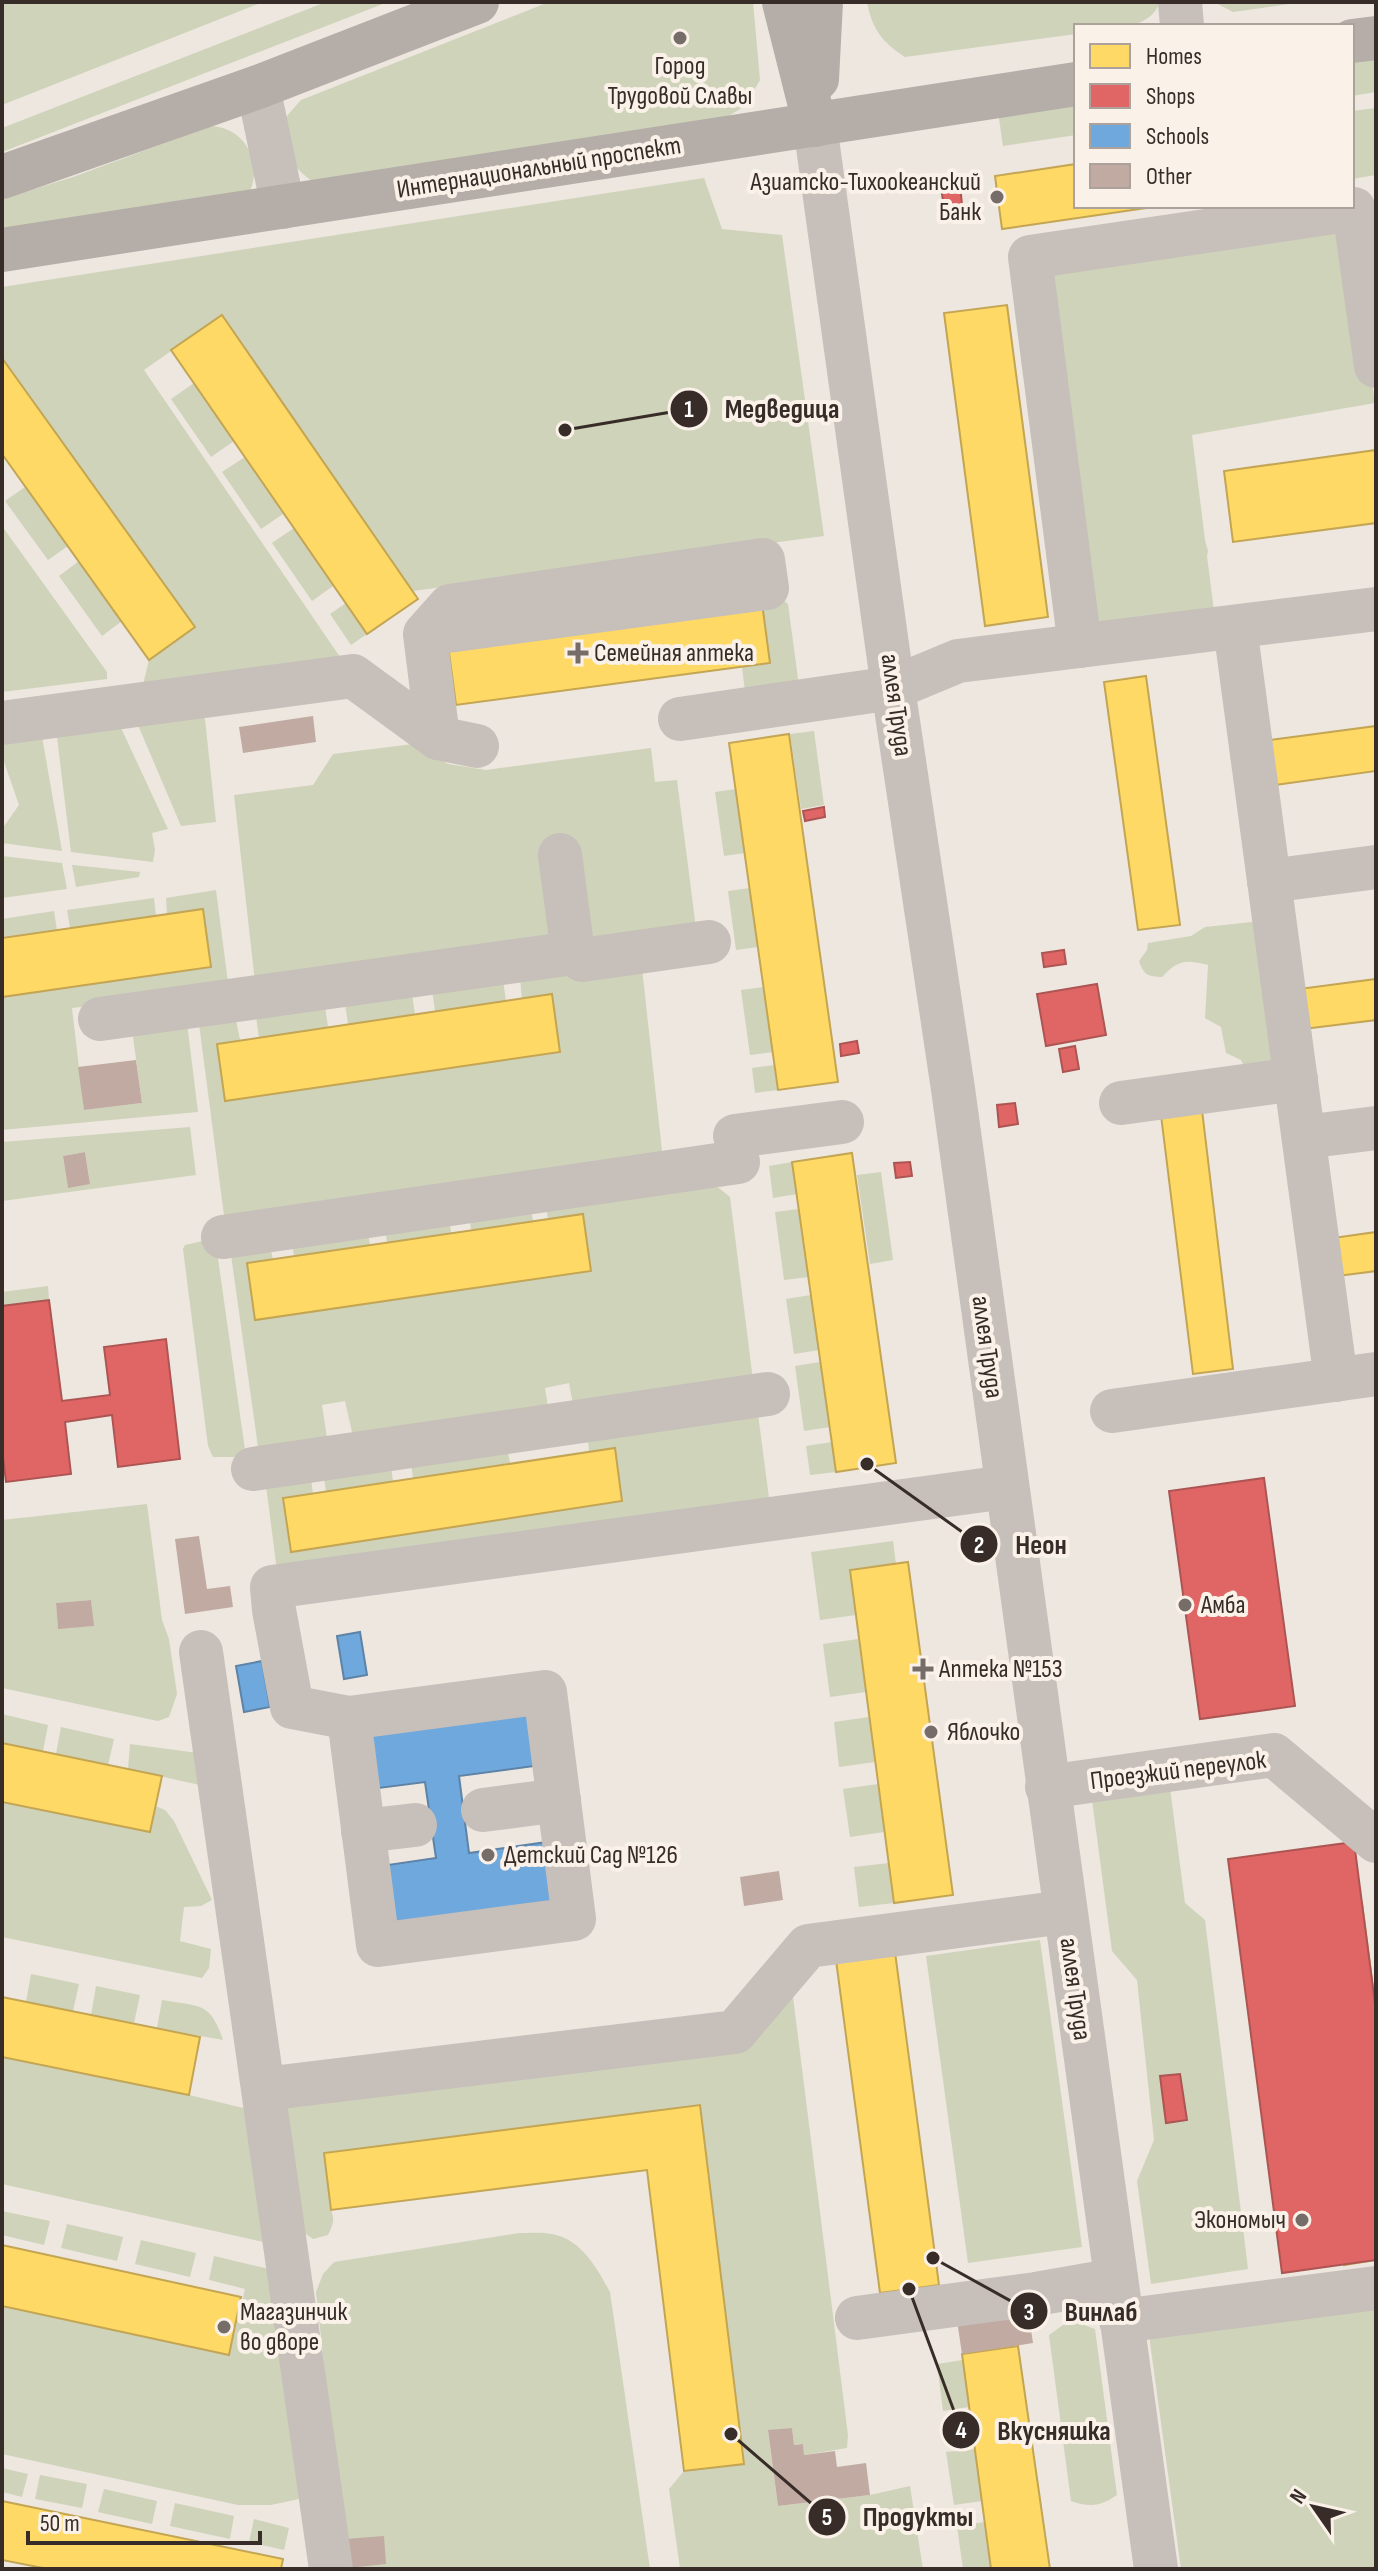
<svg xmlns="http://www.w3.org/2000/svg" width="1378" height="2571" font-family="'Sofia Sans Condensed',sans-serif">
  <rect width="100%" height="100%" fill="#ede7e0"/>
  <g fill="#cfd3ba" fill-rule="evenodd">
    <polygon points="2,2 263,2 2,105"/>
    <polygon points="326,2 388,2 2,152 2,128"/>
    <path d="M 549,2 L 753,2 L 760,80 L 745,106 L 725,118 L 328,191 C 290,169 288,161 286,117 L 301,100 Z"/>
    <path d="M 867,2 L 1160,2 C 1147,35 1105,26 1076,26 L 1076,34 L 905,57 C 882,42 872,29 867,2 Z"/>
    <polygon points="1214,2 1303,2 1233,12"/>
    <polygon points="1376,45 1376,92 1352,96 1352,48"/>
    <polygon points="1076,93 1076,135 1003,146 997,105"/>
    <polygon points="1376,108 1376,175 1352,179 1352,111"/>
    <path d="M 211,126 C 249,128 265,169 246,199 L 2,238 L 2,199 L 73,177 Z"/>
    <polygon points="704,178 722,229 782,235 824,536 413,591 222,315 144,370 353,676 138,705 149,660 195,627 2,358 2,287"/>
    <polygon points="1350,229 1375,403 1192,435 1205,540 1208,551 1207,556 1215,619 1094,635 1047,274"/>
    <polygon points="194,383 234,441 211,457 171,399"/>
    <polygon points="245,457 283,514 261,529 222,472"/>
    <polygon points="25,487 68,546 48,560 5,501"/>
    <polygon points="2,526 107,672 107,679 2,692"/>
    <polygon points="294,528 333,586 312,601 272,543"/>
    <polygon points="79,561 122,621 102,636 59,576"/>
    <polygon points="783,600 788,604 798,679 793,686 745,692 742,667 770,663 762,603"/>
    <polygon points="346,603 367,634 351,645 330,614"/>
    <polygon points="190,708 205,719 216,822 181,826 135,718"/>
    <polygon points="115,715 168,829 152,833 155,850 153,862 71,852 55,721"/>
    <polygon points="40,725 62,851 2,843 2,829 19,805 2,756 2,731"/>
    <polygon points="814,731 824,805 801,809 790,734"/>
    <polygon points="413,744 448,764 486,770 651,748 655,782 677,780 697,936 255,982 234,795 313,785 333,754"/>
    <polygon points="736,789 745,853 724,856 715,792"/>
    <polygon points="2,856 62,863 67,889 2,898"/>
    <polygon points="72,865 73,865 140,872 139,877 76,887"/>
    <polygon points="750,888 758,947 736,950 728,891"/>
    <polygon points="216,890 229,990 72,1008 84,1110 142,1103 131,1022 186,1015 198,1112 2,1130 2,997 203,910 167,914 166,898"/>
    <polygon points="154,898 156,916 70,928 67,910"/>
    <polygon points="54,911 57,930 2,938 2,919"/>
    <path d="M 1252,922 L 1264,930 L 1282,1060 L 1248,1074 L 1241,1060 L 1226,1053 L 1221,1027 L 1205,1018 L 1208,965 C 1187,959 1177,960 1162,977 C 1148,977 1143,974 1139,961 L 1147,950 L 1148,943 L 1191,936 L 1205,927 Z"/>
    <polygon points="642,968 663,1160 225,1223 199,1024 236,1020 240,1040 217,1044 225,1101 560,1052 552,995 522,999 520,978"/>
    <polygon points="503,980 506,1001 435,1011 432,990"/>
    <polygon points="764,987 773,1052 750,1055 741,990"/>
    <polygon points="412,994 415,1015 348,1024 345,1004"/>
    <polygon points="325,1006 328,1027 259,1038 256,1016"/>
    <polygon points="774,1065 778,1090 755,1093 752,1068"/>
    <path d="M 190,1127 L 196,1175 L 2,1201 L 2,1142 ZM 85,1152 L 90,1183 L 68,1187 L 63,1156 Z"/>
    <polygon points="792,1162 797,1194 773,1198 769,1166"/>
    <polygon points="881,1172 893,1260 870,1264 857,1175"/>
    <polygon points="699,1180 719,1188 730,1197 753,1380 574,1410 569,1383 545,1388 549,1413 354,1441 345,1401 322,1405 328,1445 259,1454 230,1248 269,1243 273,1259 247,1263 255,1320 590,1271 548,1219 545,1201"/>
    <polygon points="530,1203 533,1221 471,1230 469,1212"/>
    <polygon points="799,1209 809,1277 784,1280 775,1212"/>
    <polygon points="449,1214 451,1233 387,1242 384,1223"/>
    <polygon points="367,1227 370,1245 294,1256 291,1238"/>
    <polygon points="207,1240 216,1244 245,1450 234,1457 213,1457 208,1446 183,1249 185,1245"/>
    <polygon points="48,1286 49,1300 2,1306 2,1292"/>
    <polygon points="811,1295 819,1350 794,1354 786,1299"/>
    <polygon points="820,1362 830,1427 804,1431 795,1366"/>
    <polygon points="758,1414 769,1498 277,1571 265,1478 310,1470 313,1494 292,1552 622,1501 615,1448 589,1451 587,1432"/>
    <polygon points="506,1442 510,1463 413,1478 410,1457"/>
    <polygon points="832,1442 836,1472 810,1475 806,1446"/>
    <polygon points="390,1459 393,1481 326,1492 323,1470"/>
    <path d="M 147,1504 L 162,1620 L 169,1639 L 177,1694 L 169,1717 L 158,1721 L 2,1688 L 2,1520 ZM 91,1600 L 93,1626 L 58,1628 L 56,1603 Z"/>
    <polygon points="893,1541 896,1564 850,1570 856,1615 820,1620 811,1552"/>
    <polygon points="858,1639 866,1692 830,1697 823,1644"/>
    <polygon points="2,1714 48,1725 43,1751 2,1743"/>
    <polygon points="869,1717 875,1762 839,1767 834,1722"/>
    <polygon points="61,1727 114,1739 108,1765 56,1754"/>
    <polygon points="130,1744 198,1753 204,1786 128,1769"/>
    <polygon points="878,1784 884,1832 850,1837 843,1789"/>
    <polygon points="1170,1788 1185,1903 1205,1920 1248,2269 1151,2284 1137,2181 1154,2140 1137,1980 1112,1951 1092,1800"/>
    <polygon points="2,1802 149,1832 155,1806 165,1810 174,1821 212,1900 201,1906 184,1907 180,1941 211,1949 209,1968 202,1978 2,1937"/>
    <polygon points="889,1863 894,1903 859,1907 854,1867"/>
    <polygon points="1040,1940 1082,2247 968,2263 926,1956"/>
    <polygon points="31,1974 79,1984 73,2011 26,2002"/>
    <polygon points="96,1986 140,1995 134,2023 91,2015"/>
    <path d="M 792,1989 L 848,2435 L 847,2448 L 804,2455 L 803,2444 L 794,2445 L 792,2428 L 768,2431 L 778,2506 L 870,2495 L 910,2486 L 923,2569 L 680,2569 L 669,2489 L 684,2471 L 744,2463 L 700,2105 L 324,2153 L 331,2210 C 335,2220 333,2225 328,2235 L 313,2239 L 303,2232 L 287,2109 L 292,2101 L 716,2044 Z"/>
    <path d="M 162,2000 C 200,2007 210,2001 223,2040 L 157,2028 Z"/>
    <polygon points="2,2057 189,2095 256,2111 277,2245 2,2184"/>
    <polygon points="2,2211 50,2221 44,2245 2,2235"/>
    <polygon points="67,2224 123,2237 117,2261 61,2248"/>
    <path d="M 519,2233 C 529,2233 542,2232 552,2234 C 581,2239 597,2268 610,2292 L 650,2569 L 347,2569 L 316,2292 L 323,2274 L 334,2262 Z"/>
    <polygon points="141,2240 196,2253 190,2277 135,2264"/>
    <polygon points="214,2256 282,2272 299,2499 271,2505 238,2505 2,2454 2,2306 229,2355 245,2289 209,2280"/>
    <polygon points="1376,2302 1376,2569 1181,2569 1149,2335"/>
    <path d="M 1076,2322 L 1095,2329 L 1117,2495 C 1101,2506 1089,2508 1071,2501 L 1049,2335 L 1066,2323 Z"/>
    <polygon points="963,2360 969,2407 943,2411 937,2364"/>
    <polygon points="975,2449 982,2501 954,2505 946,2452"/>
    <polygon points="2,2468 28,2474 22,2497 2,2492"/>
    <polygon points="40,2475 87,2484 82,2508 35,2499"/>
    <polygon points="104,2489 157,2501 152,2524 98,2512"/>
    <polygon points="175,2503 234,2516 230,2539 170,2526"/>
    <polygon points="254,2519 289,2528 284,2550 249,2542"/>
    <polygon points="985,2522 991,2569 963,2569 957,2526"/>
  </g>
  <g fill="#ffd966" stroke="#c3a553" stroke-width="2">
    <polygon points="1076,164 1076,206 1160,206 1002,229 995,176"/>
    <polygon points="1007,305 1048,617 985,626 944,313"/>
    <polygon points="222,315 418,599 367,634 171,350"/>
    <polygon points="2,358 195,627 149,660 2,454"/>
    <polygon points="1376,450 1376,523 1233,542 1224,471"/>
    <polygon points="762,603 770,663 456,705 448,645"/>
    <polygon points="1146,676 1180,925 1138,930 1104,682"/>
    <polygon points="1376,726 1376,771 1269,786 1263,741"/>
    <polygon points="789,734 838,1082 778,1090 729,743"/>
    <polygon points="203,909 211,967 2,997 2,938"/>
    <polygon points="1376,979 1376,1020 1304,1029 1299,989"/>
    <polygon points="552,994 560,1052 225,1101 217,1044"/>
    <polygon points="1202,1110 1233,1369 1193,1374 1161,1115"/>
    <polygon points="852,1153 896,1463 836,1472 792,1162"/>
    <polygon points="583,1214 591,1271 255,1320 247,1263"/>
    <polygon points="1376,1232 1376,1271 1338,1276 1333,1238"/>
    <polygon points="615,1448 622,1501 291,1552 283,1498"/>
    <polygon points="908,1562 953,1895 894,1903 850,1570"/>
    <polygon points="2,1743 162,1776 150,1832 2,1802"/>
    <polygon points="1362,1903 1376,2011 1376,2260 1344,2265 1298,1912"/>
    <polygon points="895,1952 939,2285 880,2293 836,1960"/>
    <polygon points="2,1997 200,2037 189,2095 2,2057"/>
    <polygon points="700,2105 744,2464 684,2471 647,2170 331,2210 324,2153"/>
    <polygon points="2,2245 241,2297 229,2355 2,2306"/>
    <polygon points="1018,2346 1050,2569 991,2569 962,2354"/>
    <polygon points="2,2501 283,2559 281,2569 48,2569 2,2560"/>
  </g>
  <g fill="#e06666" stroke="#ad5553" stroke-width="2">
    <polygon points="960,184 962,205 944,208 941,187"/>
    <polygon points="824,807 825,817 805,821 803,811"/>
    <polygon points="1064,950 1066,964 1044,967 1042,953"/>
    <polygon points="1097,984 1106,1035 1046,1046 1037,994"/>
    <polygon points="857,1041 859,1053 841,1056 840,1044"/>
    <polygon points="1075,1046 1079,1069 1063,1072 1059,1049"/>
    <polygon points="1015,1103 1018,1124 999,1127 997,1105"/>
    <polygon points="910,1162 912,1176 896,1178 894,1163"/>
    <polygon points="49,1300 62,1401 110,1395 104,1347 166,1339 180,1459 118,1467 112,1415 65,1422 71,1474 6,1482 2,1449 2,1306"/>
    <polygon points="1264,1478 1295,1706 1200,1719 1169,1491"/>
    <polygon points="1354,1842 1376,2011 1376,2260 1282,2273 1228,1859"/>
    <polygon points="1180,2074 1187,2120 1166,2123 1160,2076"/>
  </g>
  <g fill="#6fa8dc" stroke="#5e83a6" stroke-width="2">
    <polygon points="360,1632 367,1675 344,1679 337,1636"/>
    <polygon points="262,1661 270,1707 244,1712 236,1666"/>
    <polygon points="534,1705 542,1765 459,1776 469,1853 554,1841 563,1903 389,1927 381,1866 436,1858 425,1782 371,1789 363,1728"/>
  </g>
  <g fill="#c1aaa2">
    <polygon points="313,716 316,742 243,753 239,727"/>
    <polygon points="136,1060 142,1103 84,1110 78,1067"/>
    <polygon points="85,1152 90,1184 68,1188 63,1156"/>
    <polygon points="199,1536 207,1589 230,1586 233,1607 185,1614 175,1539"/>
    <polygon points="91,1600 94,1626 58,1629 56,1603"/>
    <polygon points="779,1871 783,1900 744,1906 740,1877"/>
    <polygon points="1027,2303 1033,2343 962,2354 956,2314"/>
    <polygon points="792,2428 794,2445 803,2444 804,2455 835,2451 837,2467 866,2463 870,2495 778,2506 768,2430"/>
    <polygon points="384,2536 386,2564 347,2568 345,2539"/>
  </g>
  <g fill="none" stroke-linecap="round" stroke-linejoin="round">
    <g stroke="#c6bfba" stroke-width="44">
      <polyline points="1180,2 1182,26"/>
      <polyline points="258,87 283,207"/>
      <polyline points="815,125 893,688 953,1089 1156,2569"/>
      <polyline points="1235,627 1336,1380"/>
      <polyline points="425,634 450,606 763,560 767,588 425,634 438,738"/>
      <polyline points="1080,646 1030,257 1354,209 1376,366"/>
      <polyline points="680,719 893,688 958,661 1376,609"/>
      <polyline points="2,723 353,676 438,738 477,746"/>
      <polyline points="1269,881 1376,867"/>
      <polyline points="573,953 582,960 709,942"/>
      <polyline points="100,1019 573,953 560,855"/>
      <polyline points="1121,1103 1296,1079"/>
      <polyline points="735,1136 842,1122"/>
      <polyline points="1304,1137 1376,1128"/>
      <polyline points="223,1237 738,1162"/>
      <polyline points="1112,1411 1376,1374"/>
      <polyline points="253,1469 768,1394"/>
      <polyline points="201,1652 331,2569"/>
      <polyline points="349,1718 378,1945 574,1919 545,1692 349,1718 292,1707 274,1610 272,1587 1006,1487"/>
      <polyline points="1047,1787 1274,1755 1376,1841"/>
      <polyline points="483,1810 559,1800"/>
      <polyline points="363,1831 415,1825"/>
      <polyline points="264,2089 735,2032 808,1946 1064,1912"/>
      <polyline points="857,2318 1036,2294 1116,2280"/>
      <polyline points="1121,2321 1376,2288"/>
    </g>
    <g stroke="#b5ada8" stroke-width="44">
      <polyline points="784,2 815,125"/>
      <polyline points="1352,41 1376,38"/>
      <polyline points="817,79 821,2"/>
      <polyline points="2,177 258,87 477,2"/>
      <polyline points="2,250 1076,84"/>
    </g>
  </g>
  <g fill="#776d68" stroke="#faf1e8" stroke-width="3">
    <circle cx="680" cy="38" r="8"/>
    <circle cx="997" cy="197" r="8"/>
    <path d="M574 641h8v8h8v8h-8v8h-8v-8h-8v-8h8z"/>
    <circle cx="1185" cy="1605" r="8"/>
    <path d="M919 1657h8v8h8v8h-8v8h-8v-8h-8v-8h8z"/>
    <circle cx="931" cy="1732" r="8"/>
    <circle cx="488" cy="1855" r="8"/>
    <circle cx="1302" cy="2220" r="8"/>
    <circle cx="224" cy="2327" r="8"/>
  </g>
  <g text-anchor="middle" dominant-baseline="central" stroke-width="8" stroke-linejoin="round" paint-order="stroke">
    <g font-size="26" fill="#372c28" stroke="#faf1e8" text-anchor="start">
      <text x="680" y="66" text-anchor="middle">Город<tspan x="680" dy="30">Трудовой Славы</tspan></text>
      <text x="981" y="182" text-anchor="end">Азиатско-Тихоокеанский<tspan x="981" dy="30">Банк</tspan></text>
      <text x="594" y="653">Семейная аптека</text>
      <text x="1201" y="1605">Амба</text>
      <text x="939" y="1669">Аптека №153</text>
      <text x="947" y="1732">Яблочко</text>
      <text x="504" y="1855">Детский Сад №126</text>
      <text x="1286" y="2220" text-anchor="end">Экономыч</text>
      <text x="240" y="2312">Магазинчик<tspan x="240" dy="30">во дворе</tspan></text>
    </g>
    <g font-size="26" fill="#372c28" stroke="#faf1e8">
      <text transform="translate(539 168) rotate(-9)">Интернациональный проспект</text>
      <text transform="translate(896 705) rotate(82)">аллея Труда</text>
      <text transform="translate(987 1347) rotate(82)">аллея Труда</text>
      <text transform="translate(1178 1771) rotate(-7)">Проезжий переулок</text>
      <text transform="translate(1075 1989) rotate(82)">аллея Труда</text>
    </g>
  </g>
  <path fill="none" stroke="#372c28" stroke-width="3" d="M565 430L689 409M867 1464L979 1544M933 2258L1029 2311M909 2289L961 2430M731 2434L827 2517"/>
  <g fill="#372c28" stroke="#faf1e8" stroke-width="3">
    <circle cx="565" cy="430" r="8"/>
    <circle cx="867" cy="1464" r="8"/>
    <circle cx="933" cy="2258" r="8"/>
    <circle cx="909" cy="2289" r="8"/>
    <circle cx="731" cy="2434" r="8"/>
    <circle cx="689" cy="409" r="20"/>
    <circle cx="979" cy="1544" r="20"/>
    <circle cx="1029" cy="2311" r="20"/>
    <circle cx="961" cy="2430" r="20"/>
    <circle cx="827" cy="2517" r="20"/>
  </g>
  <g font-size="24" text-anchor="middle" font-weight="bold" fill="#fff">
    <text x="689" y="417">1</text>
    <text x="979" y="1553">2</text>
    <text x="1029" y="2320">3</text>
    <text x="961" y="2438">4</text>
    <text x="827" y="2525">5</text>
  </g>
  <g font-size="28" text-anchor="middle" font-weight="bold" fill="#372c28" stroke="#faf1e8" stroke-width="8" stroke-linejoin="round" paint-order="stroke">
    <text x="782" y="418">Медведица</text>
    <text x="1041" y="1554">Неон</text>
    <text x="1101" y="2321">Винлаб</text>
    <text x="1054" y="2440">Вкусняшка</text>
    <text x="918" y="2526">Продукты</text>
  </g>
  <rect width="1378" height="2571" fill="none" stroke="#372c28" stroke-width="8"/>
  <rect x="1074" y="24" width="280" height="184" fill="#faf1e8" stroke="#aca29b" stroke-width="2"/>
  <rect x="1090" y="44" width="40" height="24" fill="#ffd966" stroke="#aca29b" stroke-width="2"/>
  <text x="1146" y="64" font-size="24" fill="#372c28">Homes</text>
  <rect x="1090" y="84" width="40" height="24" fill="#e06666" stroke="#aca29b" stroke-width="2"/>
  <text x="1146" y="104" font-size="24" fill="#372c28">Shops</text>
  <rect x="1090" y="124" width="40" height="24" fill="#6fa8dc" stroke="#aca29b" stroke-width="2"/>
  <text x="1146" y="144" font-size="24" fill="#372c28">Schools</text>
  <rect x="1090" y="164" width="40" height="24" fill="#c1aaa2" stroke="#aca29b" stroke-width="2"/>
  <text x="1146" y="184" font-size="24" fill="#372c28">Other</text>
  <g transform="translate(1314 2507) rotate(304)" stroke="#faf1e8" stroke-width="6" paint-order="stroke">
  <path d="M0-6L14 30L0 20L-14 30Z" fill="#372c28"/>
  <text y="-12" font-size="22" font-weight="bold" text-anchor="middle" fill="#372c28">N</text>
  </g>
  <path d="M28 2531v12h232v-12" fill="none" stroke="#372c28" stroke-width="4"/>
  <text x="40" y="2531" font-size="24" fill="#372c28" stroke="#faf1e8" stroke-width="6" paint-order="stroke">50 m</text>
</svg>
